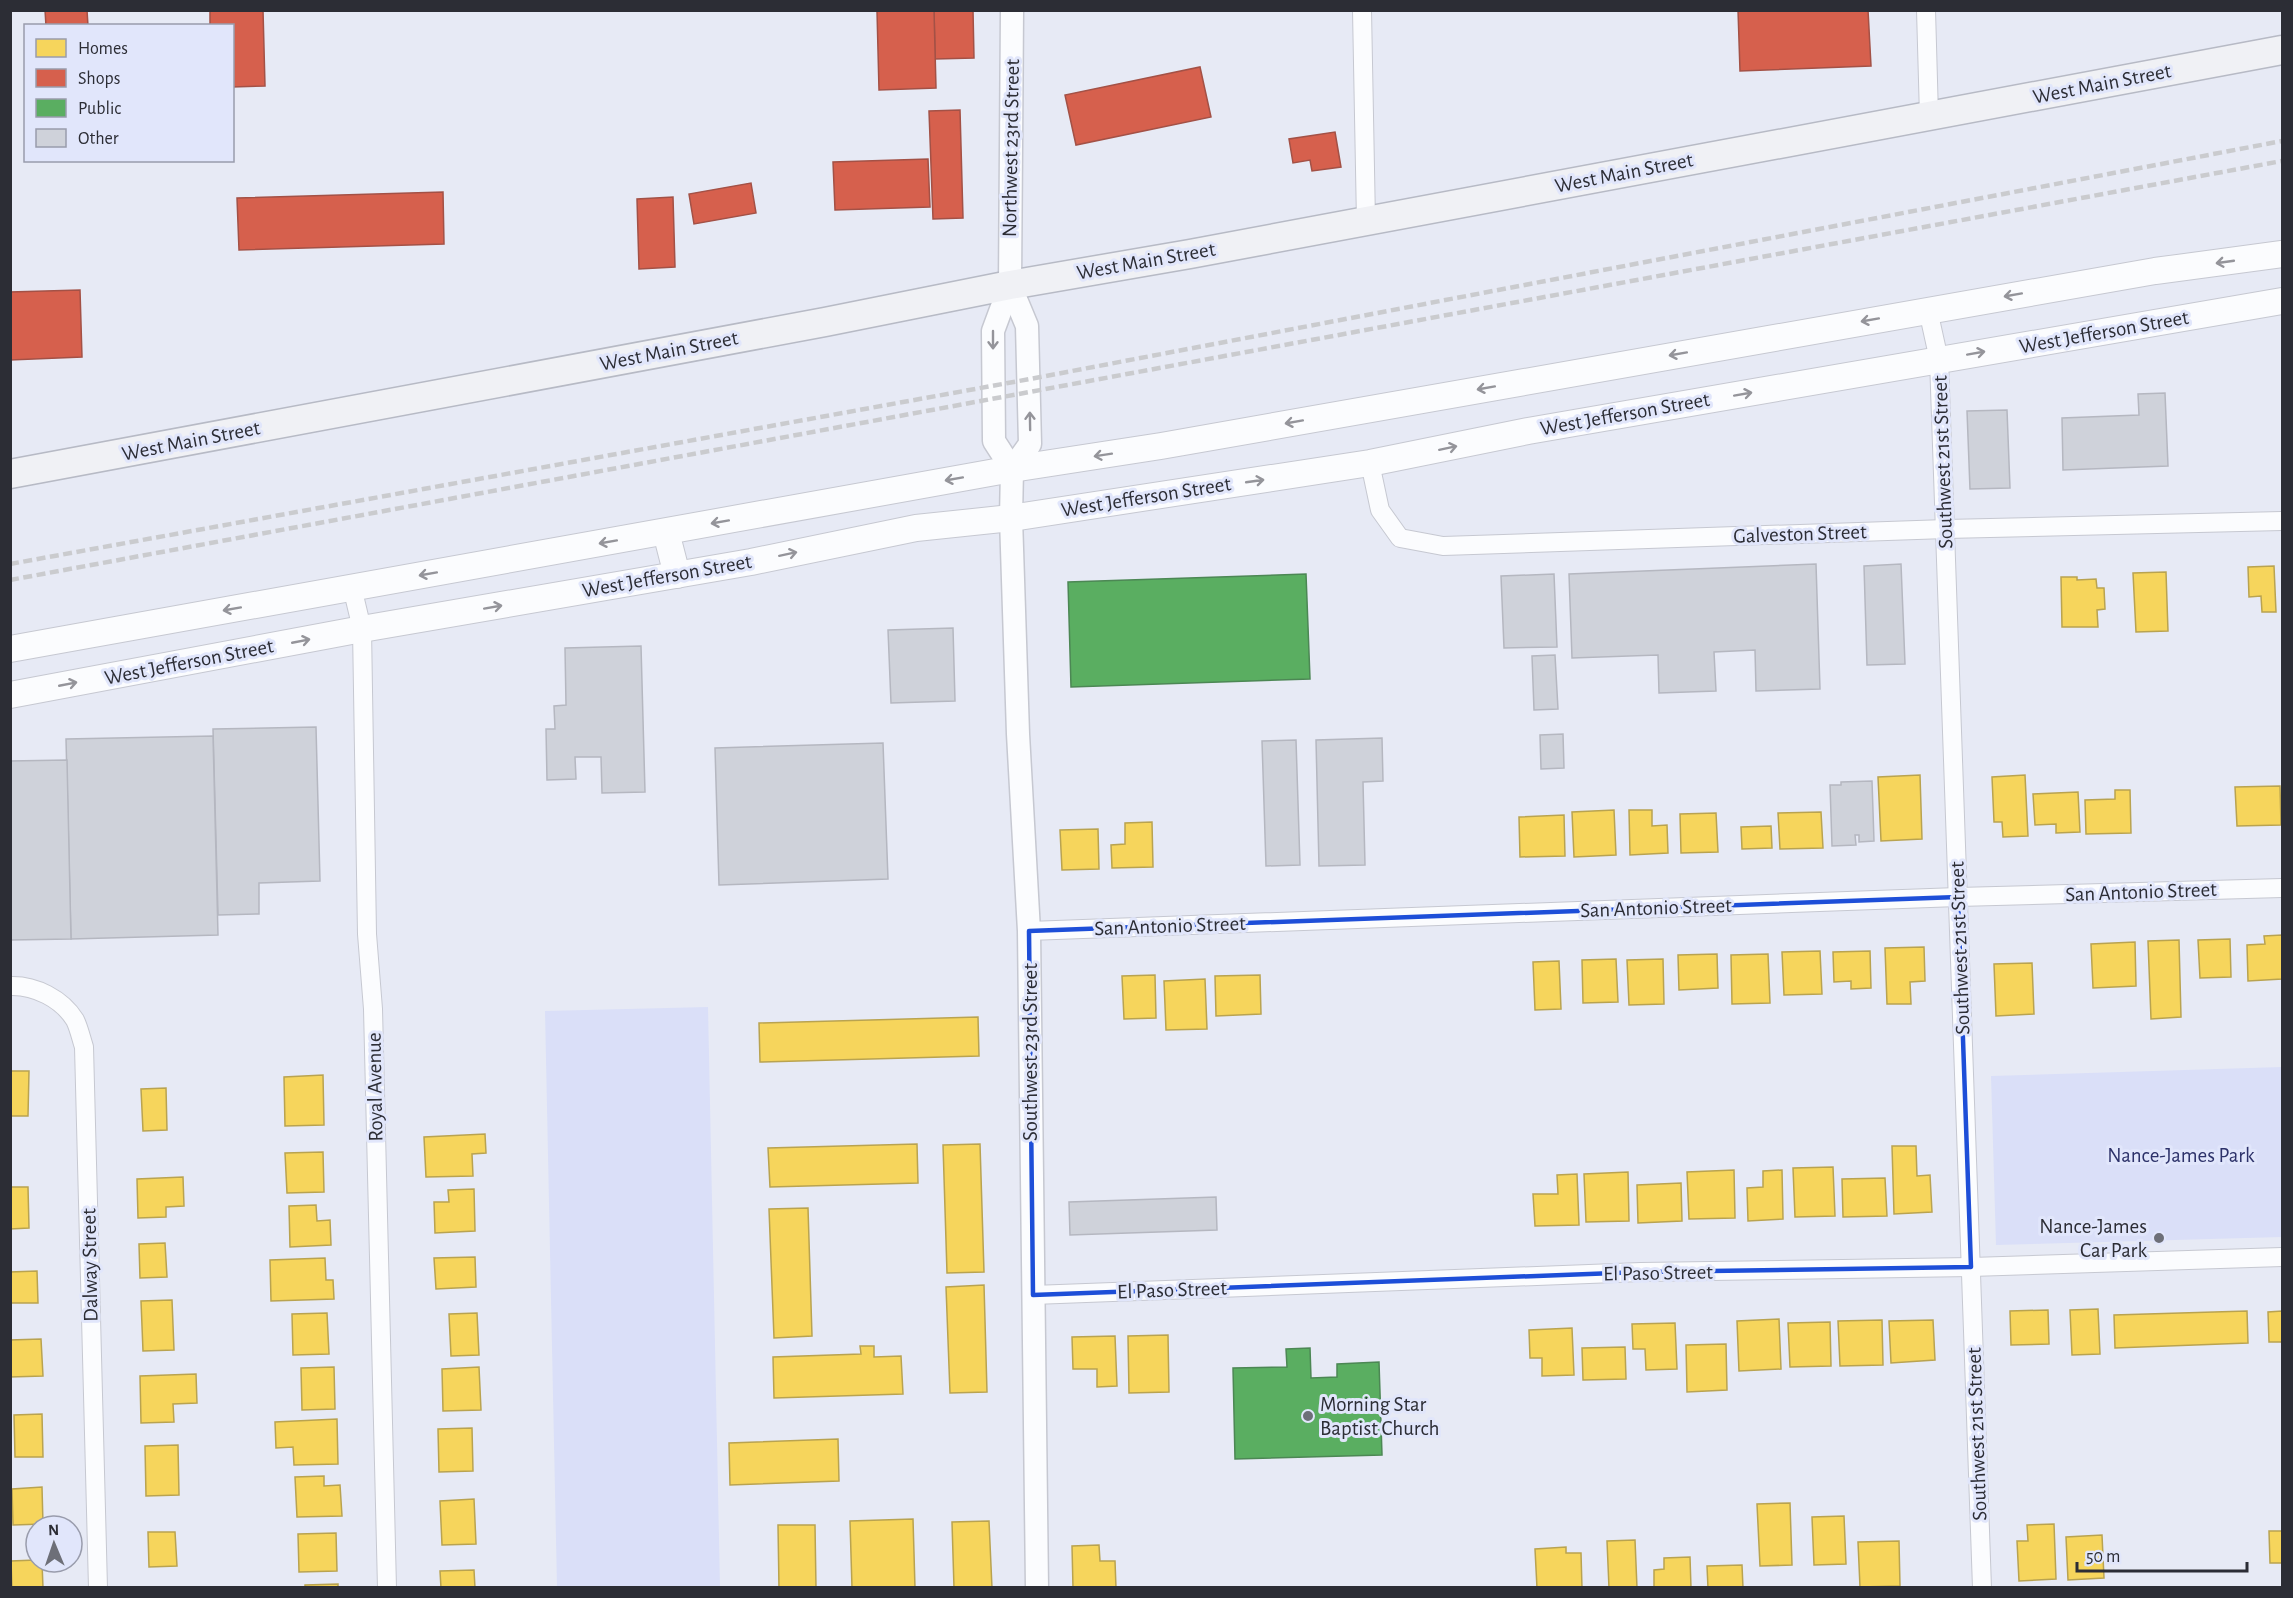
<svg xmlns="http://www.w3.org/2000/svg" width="2293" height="1598" font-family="'Alegreya Sans',sans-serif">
  <rect width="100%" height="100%" fill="#e7eaf5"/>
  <g fill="#dadff8">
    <polygon points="708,1007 720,1587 557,1587 545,1011"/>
    <polygon points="2282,1067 2282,1237 1996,1245 1991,1076"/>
  </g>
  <g fill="#f6d55c" stroke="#b9a350" stroke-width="1.5">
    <polygon points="2274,566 2276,612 2262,612 2261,596 2249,597 2248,567"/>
    <polygon points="2166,572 2168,631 2136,632 2133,573"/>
    <polygon points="2061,577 2077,577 2077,580 2096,579 2097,588 2104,588 2105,609 2097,610 2098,627 2062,627"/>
    <polygon points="1920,775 1922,839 1881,841 1878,777"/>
    <polygon points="2025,775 2028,836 2003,837 2002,822 1994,822 1992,777"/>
    <polygon points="2280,786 2281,825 2237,826 2235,787"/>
    <polygon points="2115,790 2130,790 2131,833 2086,834 2085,800 2115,799"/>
    <polygon points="2078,792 2080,832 2056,833 2056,824 2035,825 2033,794"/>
    <polygon points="1614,810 1616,855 1574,857 1572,812"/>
    <polygon points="1629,810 1652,810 1652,826 1667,825 1668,853 1630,855"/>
    <polygon points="1821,812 1823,848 1780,849 1778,813"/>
    <polygon points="1716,813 1718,852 1681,853 1680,814"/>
    <polygon points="1564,815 1565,856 1520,857 1519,817"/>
    <polygon points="1152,822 1153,867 1112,868 1111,845 1125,844 1125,823"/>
    <polygon points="1771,826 1772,848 1742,849 1741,827"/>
    <polygon points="1098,829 1099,869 1062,870 1060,830"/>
    <polygon points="2282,935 2282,979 2248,981 2247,945 2265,944 2264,936"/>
    <polygon points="2230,939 2231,977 2200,978 2198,940"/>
    <polygon points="2179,940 2181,1017 2151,1019 2148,941"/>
    <polygon points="2135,942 2136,986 2093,988 2091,944"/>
    <polygon points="1924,947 1925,981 1910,982 1911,1004 1887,1004 1885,948"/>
    <polygon points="1820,951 1822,994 1784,995 1782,952"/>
    <polygon points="1870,951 1871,988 1851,989 1851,981 1834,982 1833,952"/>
    <polygon points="1717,954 1718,988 1679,990 1678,955"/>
    <polygon points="1768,954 1770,1003 1732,1004 1731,955"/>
    <polygon points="1616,959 1618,1002 1583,1003 1582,960"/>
    <polygon points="1663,959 1664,1004 1629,1005 1627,960"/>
    <polygon points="1559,961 1561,1009 1535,1010 1533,962"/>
    <polygon points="2032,963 2034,1014 1996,1016 1994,964"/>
    <polygon points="1155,975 1156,1018 1124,1019 1122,976"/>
    <polygon points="1260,975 1261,1014 1216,1016 1215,976"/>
    <polygon points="1205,979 1207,1029 1166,1030 1164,981"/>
    <polygon points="978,1017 979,1056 760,1062 759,1023"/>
    <polygon points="10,1071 29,1071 28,1116 10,1116"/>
    <polygon points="323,1075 324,1125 285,1126 284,1077"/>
    <polygon points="166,1088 167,1130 143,1131 141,1089"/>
    <polygon points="485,1134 486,1153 472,1154 473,1176 426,1177 424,1137"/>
    <polygon points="917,1144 918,1183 770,1187 768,1148"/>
    <polygon points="980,1144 984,1272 947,1273 943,1145"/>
    <polygon points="1892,1146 1916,1146 1917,1176 1930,1175 1932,1212 1894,1214"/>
    <polygon points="323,1152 324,1192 287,1193 285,1153"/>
    <polygon points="1833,1167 1835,1216 1795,1217 1793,1168"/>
    <polygon points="1734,1170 1735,1218 1689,1219 1687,1172"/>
    <polygon points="1782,1170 1783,1219 1748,1221 1747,1188 1763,1187 1763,1171"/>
    <polygon points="1628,1172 1629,1221 1586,1222 1584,1174"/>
    <polygon points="1577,1174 1579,1225 1535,1226 1533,1194 1558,1194 1557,1175"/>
    <polygon points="183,1177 184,1206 166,1207 166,1217 138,1218 137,1179"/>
    <polygon points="1885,1178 1887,1216 1843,1217 1842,1179"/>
    <polygon points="1681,1183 1682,1221 1638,1223 1637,1185"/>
    <polygon points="10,1187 28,1187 29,1228 10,1229"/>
    <polygon points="474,1189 475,1231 435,1233 434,1202 449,1202 448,1190"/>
    <polygon points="316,1205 317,1221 330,1220 331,1245 290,1247 289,1206"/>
    <polygon points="808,1208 812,1336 774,1338 769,1209"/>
    <polygon points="165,1243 167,1277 140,1278 139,1244"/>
    <polygon points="475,1257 476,1287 436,1289 434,1258"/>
    <polygon points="325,1258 326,1280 333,1280 334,1299 271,1301 270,1260"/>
    <polygon points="37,1271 38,1303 10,1303 10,1272"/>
    <polygon points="984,1285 987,1392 950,1393 946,1287"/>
    <polygon points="172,1300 174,1350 143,1351 141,1301"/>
    <polygon points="2098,1309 2100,1354 2072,1355 2070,1310"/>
    <polygon points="2048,1310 2049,1344 2011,1345 2010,1311"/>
    <polygon points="2247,1311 2248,1343 2115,1348 2114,1315"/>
    <polygon points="2282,1311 2282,1342 2269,1342 2268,1312"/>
    <polygon points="327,1313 329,1354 293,1355 292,1314"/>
    <polygon points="477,1313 479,1355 451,1356 449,1314"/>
    <polygon points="1779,1319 1781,1369 1739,1371 1737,1321"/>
    <polygon points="1882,1320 1883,1365 1840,1366 1838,1321"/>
    <polygon points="1933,1320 1935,1360 1891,1363 1889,1321"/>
    <polygon points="1830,1322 1831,1366 1790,1367 1788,1323"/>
    <polygon points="1675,1323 1677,1369 1646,1370 1645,1349 1633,1349 1632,1324"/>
    <polygon points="1572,1328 1574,1375 1542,1376 1542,1358 1530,1358 1529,1330"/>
    <polygon points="1168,1335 1169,1392 1129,1393 1128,1336"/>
    <polygon points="1115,1336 1117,1386 1097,1387 1097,1369 1073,1369 1072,1337"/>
    <polygon points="41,1339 43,1376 10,1377 10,1340"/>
    <polygon points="1726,1344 1727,1390 1687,1392 1686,1345"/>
    <polygon points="860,1346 874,1346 874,1357 901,1356 903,1394 774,1398 773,1357 861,1354"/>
    <polygon points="1625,1347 1626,1379 1583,1380 1582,1348"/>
    <polygon points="334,1367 335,1409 302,1410 301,1368"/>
    <polygon points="479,1367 481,1410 443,1411 442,1369"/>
    <polygon points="196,1374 197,1403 173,1404 174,1422 141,1423 140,1376"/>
    <polygon points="42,1414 43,1457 15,1457 14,1415"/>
    <polygon points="337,1419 338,1464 294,1465 293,1447 276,1448 275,1422"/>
    <polygon points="472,1428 473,1471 439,1472 438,1429"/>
    <polygon points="838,1439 839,1481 730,1485 729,1443"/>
    <polygon points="178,1445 179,1495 146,1496 145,1446"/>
    <polygon points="324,1476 324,1486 340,1485 342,1516 297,1517 295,1477"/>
    <polygon points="42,1487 43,1524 13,1525 12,1489"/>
    <polygon points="474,1499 476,1544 442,1545 440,1501"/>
    <polygon points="1790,1503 1792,1565 1760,1566 1757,1504"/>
    <polygon points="1844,1516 1846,1564 1814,1565 1812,1517"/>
    <polygon points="913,1519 915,1588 852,1588 850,1521"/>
    <polygon points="989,1521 992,1588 954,1588 952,1522"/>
    <polygon points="2054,1524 2056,1579 2019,1581 2017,1541 2028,1541 2027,1525"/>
    <polygon points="778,1525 815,1525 816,1588 779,1588"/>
    <polygon points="2269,1531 2282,1531 2282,1563 2270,1563"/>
    <polygon points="148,1532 175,1532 177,1566 149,1567"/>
    <polygon points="336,1533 337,1571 299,1572 298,1534"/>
    <polygon points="2102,1535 2104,1578 2068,1580 2066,1537"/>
    <polygon points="1635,1540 1637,1588 1609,1588 1607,1541"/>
    <polygon points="1899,1541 1900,1586 1860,1587 1858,1542"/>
    <polygon points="1099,1545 1100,1561 1115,1561 1116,1588 1073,1588 1072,1546"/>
    <polygon points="1566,1547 1566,1553 1581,1553 1582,1588 1537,1588 1535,1549"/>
    <polygon points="1690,1557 1691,1588 1654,1588 1654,1570 1664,1569 1664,1558"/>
    <polygon points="36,1560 42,1562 43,1588 12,1588 11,1561"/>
    <polygon points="1742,1565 1743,1588 1708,1588 1707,1566"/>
    <polygon points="474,1570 475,1588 441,1588 440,1571"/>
    <polygon points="338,1584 338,1588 305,1588 305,1585"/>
  </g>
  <g fill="#d6604d" stroke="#a35146" stroke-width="1.5">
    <polygon points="45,10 87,10 88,26 46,26"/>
    <polygon points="210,10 263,10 265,86 232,87 232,26 210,26"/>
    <polygon points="934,10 973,10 974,58 935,59"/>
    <polygon points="934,10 936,88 879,90 877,11"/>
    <polygon points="1738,10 1868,10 1871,66 1740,71"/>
    <polygon points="1200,67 1211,117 1076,145 1065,95"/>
    <polygon points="960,110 963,218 933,219 929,111"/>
    <polygon points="1335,132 1341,167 1312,171 1310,160 1293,163 1289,139"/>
    <polygon points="928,159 930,207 835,210 833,162"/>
    <polygon points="751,183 756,213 694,224 689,194"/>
    <polygon points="443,192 444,244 239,250 237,198"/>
    <polygon points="673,197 675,267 639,269 637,199"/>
    <polygon points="80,290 82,357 10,360 10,292"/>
  </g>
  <g fill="#5aae61" stroke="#4c8754" stroke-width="1.5">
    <polygon points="1306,574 1310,679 1071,687 1068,582"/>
    <polygon points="1310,1348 1311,1378 1337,1377 1337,1364 1379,1362 1382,1455 1235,1459 1233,1368 1287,1367 1286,1349"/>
  </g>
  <g fill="#cfd2da" stroke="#b5b7c0" stroke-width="1.5">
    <polygon points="2165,393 2168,466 2063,470 2062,418 2139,415 2138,394"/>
    <polygon points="2007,410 2010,488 1970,489 1967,411"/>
    <polygon points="1816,564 1820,689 1756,691 1755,650 1714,652 1716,691 1659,693 1658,655 1572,658 1569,574"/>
    <polygon points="1901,564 1905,664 1867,665 1864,566"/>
    <polygon points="1554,574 1557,647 1504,648 1501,576"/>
    <polygon points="953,628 955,701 891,703 888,630"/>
    <polygon points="641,646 645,792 602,793 601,757 575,757 576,779 547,780 546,729 555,729 554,706 566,705 565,648"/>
    <polygon points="1555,655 1558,709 1534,710 1532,656"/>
    <polygon points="316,727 320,881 259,883 259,914 218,915 213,729"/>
    <polygon points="1563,734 1564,768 1541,769 1540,735"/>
    <polygon points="213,736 218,935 71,939 66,739"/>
    <polygon points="1382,738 1383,781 1363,782 1365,865 1319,866 1316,740"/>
    <polygon points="1296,740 1300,865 1266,866 1262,741"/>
    <polygon points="883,743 888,879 719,885 715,748"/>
    <polygon points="67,760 71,939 10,940 10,761"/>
    <polygon points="1872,781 1874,841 1859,842 1859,835 1855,835 1856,845 1832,846 1830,785 1841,785 1841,782"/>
    <polygon points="1216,1197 1217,1230 1070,1235 1069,1202"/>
  </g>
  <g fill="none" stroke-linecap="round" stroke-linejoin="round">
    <defs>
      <g id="minor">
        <polyline points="1362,10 1366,222"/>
        <polyline points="1926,10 1929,116"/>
        <polyline points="1928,310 1939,360 1982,1588"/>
        <polyline points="1370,463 1380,510 1400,538 1443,546 1946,529 2282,521"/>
        <polyline points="352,587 362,629 367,934 373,1009 387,1588"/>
        <polyline points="1029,931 1958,897 2282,888"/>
        <path d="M 10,986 C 35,985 62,999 75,1020 C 79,1028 81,1038 84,1047 L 98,1588"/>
        <polyline points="1033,1295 1641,1272 1971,1267 2282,1257"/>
      </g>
      <g id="tertiary">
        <polyline points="1012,10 1010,285 993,331 994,441 1012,469 1011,518 1018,734 1029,931 1037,1588"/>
        <polyline points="1010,285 1027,326 1030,444 1012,469"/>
      </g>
      <g id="secondary">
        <polyline points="666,532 677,575"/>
        <polyline points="10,649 1012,469 1161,446 2155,271 2282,254"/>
        <polyline points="10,695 362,629 751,562 916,528 1011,518 1370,463 1528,431 2282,301"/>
      </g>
      <polyline id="primary" points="10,474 825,322 1010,285 1190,254 2282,50"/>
    </defs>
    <use href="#minor" stroke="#c6c8d1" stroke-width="20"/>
    <use href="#tertiary" stroke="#c6c8d1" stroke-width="25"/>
    <use href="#secondary" stroke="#c6c8d1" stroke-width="28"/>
    <use href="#primary" stroke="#b7bac5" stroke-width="31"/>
    <use href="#minor" stroke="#fbfcfe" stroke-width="18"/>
    <use href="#tertiary" stroke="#fbfcfe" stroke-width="22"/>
    <use href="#secondary" stroke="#fbfcfe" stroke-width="26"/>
    <use href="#primary" stroke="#f0f1f5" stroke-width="28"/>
    <g stroke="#cacbce" stroke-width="4.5" stroke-dasharray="9 4.5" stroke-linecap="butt">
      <polyline points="10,564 1030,379 2282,141"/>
      <polyline points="10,580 2282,161"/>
    </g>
  </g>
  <defs><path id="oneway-shaft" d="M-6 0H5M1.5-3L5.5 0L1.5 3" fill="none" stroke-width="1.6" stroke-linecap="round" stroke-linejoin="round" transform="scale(1.5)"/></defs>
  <g stroke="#94949a">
    <use href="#oneway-shaft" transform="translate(2225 262) rotate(172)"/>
    <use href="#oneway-shaft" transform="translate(2013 295) rotate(170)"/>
    <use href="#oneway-shaft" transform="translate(1870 320) rotate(170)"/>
    <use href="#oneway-shaft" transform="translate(993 340) rotate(90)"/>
    <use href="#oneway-shaft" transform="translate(1976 353) rotate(-10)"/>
    <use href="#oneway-shaft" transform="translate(1678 354) rotate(170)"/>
    <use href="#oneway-shaft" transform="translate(1486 388) rotate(170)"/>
    <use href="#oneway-shaft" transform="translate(1743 394) rotate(-10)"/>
    <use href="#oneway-shaft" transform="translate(1030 421) rotate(-91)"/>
    <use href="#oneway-shaft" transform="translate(1294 422) rotate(170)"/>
    <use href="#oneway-shaft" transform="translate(1448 448) rotate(-12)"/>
    <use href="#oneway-shaft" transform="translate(1103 455) rotate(171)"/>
    <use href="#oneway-shaft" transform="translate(954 479) rotate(170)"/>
    <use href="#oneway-shaft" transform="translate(1255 481) rotate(-8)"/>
    <use href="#oneway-shaft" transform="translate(720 522) rotate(170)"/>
    <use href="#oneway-shaft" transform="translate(608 542) rotate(170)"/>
    <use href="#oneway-shaft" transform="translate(788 554) rotate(-12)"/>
    <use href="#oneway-shaft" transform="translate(428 574) rotate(170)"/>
    <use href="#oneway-shaft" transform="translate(493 607) rotate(-10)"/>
    <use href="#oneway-shaft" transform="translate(232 609) rotate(170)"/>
    <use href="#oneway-shaft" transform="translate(301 641) rotate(-11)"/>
    <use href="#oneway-shaft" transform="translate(68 684) rotate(-11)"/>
  </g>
  <path fill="none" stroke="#1d4ed8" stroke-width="4.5" stroke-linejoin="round" d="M 1958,897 L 1971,1267 L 1641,1272 L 1033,1295 L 1029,931 Z"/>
  <g fill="#6d6f78" stroke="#e1e6fb" stroke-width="2">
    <circle cx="2159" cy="1238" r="6"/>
    <circle cx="1308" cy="1416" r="6"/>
  </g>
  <g text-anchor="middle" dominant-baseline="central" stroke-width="6" stroke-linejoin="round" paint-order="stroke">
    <g font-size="21" fill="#2c2d35" stroke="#e1e6fb">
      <text transform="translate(2102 84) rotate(-11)">West Main Street</text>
      <text transform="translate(1011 148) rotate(-89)">Northwest 23rd Street</text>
      <text transform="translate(1624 173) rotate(-11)">West Main Street</text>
      <text transform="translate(1146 261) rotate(-10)">West Main Street</text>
      <text transform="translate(2104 332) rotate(-10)">West Jefferson Street</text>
      <text transform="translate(669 351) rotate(-11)">West Main Street</text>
      <text transform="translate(1625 414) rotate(-10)">West Jefferson Street</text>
      <text transform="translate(191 441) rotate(-11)">West Main Street</text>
      <text transform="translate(1943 462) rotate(-92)">Southwest 21st Street</text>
      <text transform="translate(1146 497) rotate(-9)">West Jefferson Street</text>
      <text transform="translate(1800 534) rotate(-2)">Galveston Street</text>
      <text transform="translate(667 576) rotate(-10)">West Jefferson Street</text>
      <text transform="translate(189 662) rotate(-11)">West Jefferson Street</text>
      <text transform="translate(2141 892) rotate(-2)">San Antonio Street</text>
      <text transform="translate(1656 908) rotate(-2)">San Antonio Street</text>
      <text transform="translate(1170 926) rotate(-2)">San Antonio Street</text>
      <text transform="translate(1960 948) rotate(-92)">Southwest 21st Street</text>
      <text transform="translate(1030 1052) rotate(-90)">Southwest 23rd Street</text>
      <text transform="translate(375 1087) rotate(-91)">Royal Avenue</text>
      <text transform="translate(90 1265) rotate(-91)">Dalway Street</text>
      <text transform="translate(1658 1273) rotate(-1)">El Paso Street</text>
      <text transform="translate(1172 1290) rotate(-2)">El Paso Street</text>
      <text transform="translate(1977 1434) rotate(-92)">Southwest 21st Street</text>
    </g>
    <g font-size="21" fill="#2d326a" stroke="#e1e6fb">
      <text x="2181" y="1155">Nance-James Park</text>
    </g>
    <g font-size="21" fill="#2c2d35" stroke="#e1e6fb" text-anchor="end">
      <text x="2147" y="1226">Nance-James<tspan x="2147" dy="24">Car Park</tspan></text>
      <text x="1320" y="1404" text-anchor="start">Morning Star<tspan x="1320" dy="24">Baptist Church</tspan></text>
    </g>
  </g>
  <rect width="2293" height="1598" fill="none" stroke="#2c2d35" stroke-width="24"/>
  <rect x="24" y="24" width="210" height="138" fill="#e1e6fb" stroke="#999cac" stroke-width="1.5"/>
  <rect x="36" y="39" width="30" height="18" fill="#f6d55c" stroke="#999cac" stroke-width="1.5"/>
  <text x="78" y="54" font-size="18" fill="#2c2d35">Homes</text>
  <rect x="36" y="69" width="30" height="18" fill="#d6604d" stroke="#999cac" stroke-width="1.5"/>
  <text x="78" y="84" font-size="18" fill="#2c2d35">Shops</text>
  <rect x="36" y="99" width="30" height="18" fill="#5aae61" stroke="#999cac" stroke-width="1.5"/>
  <text x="78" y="114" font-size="18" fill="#2c2d35">Public</text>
  <rect x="36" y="129" width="30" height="18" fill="#cfd2da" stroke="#999cac" stroke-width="1.5"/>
  <text x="78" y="144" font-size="18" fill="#2c2d35">Other</text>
  <g transform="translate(54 1544) rotate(358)"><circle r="28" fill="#e1e6fb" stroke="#999cac" stroke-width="1.5"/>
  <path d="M0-4.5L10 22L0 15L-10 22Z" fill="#6d6f78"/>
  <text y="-9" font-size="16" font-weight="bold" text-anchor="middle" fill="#2c2d35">N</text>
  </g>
  <path d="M2077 1562v9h170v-9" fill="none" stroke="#2c2d35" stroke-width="3"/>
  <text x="2086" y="1562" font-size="18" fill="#2c2d35" stroke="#e1e6fb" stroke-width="4.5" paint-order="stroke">50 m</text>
</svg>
